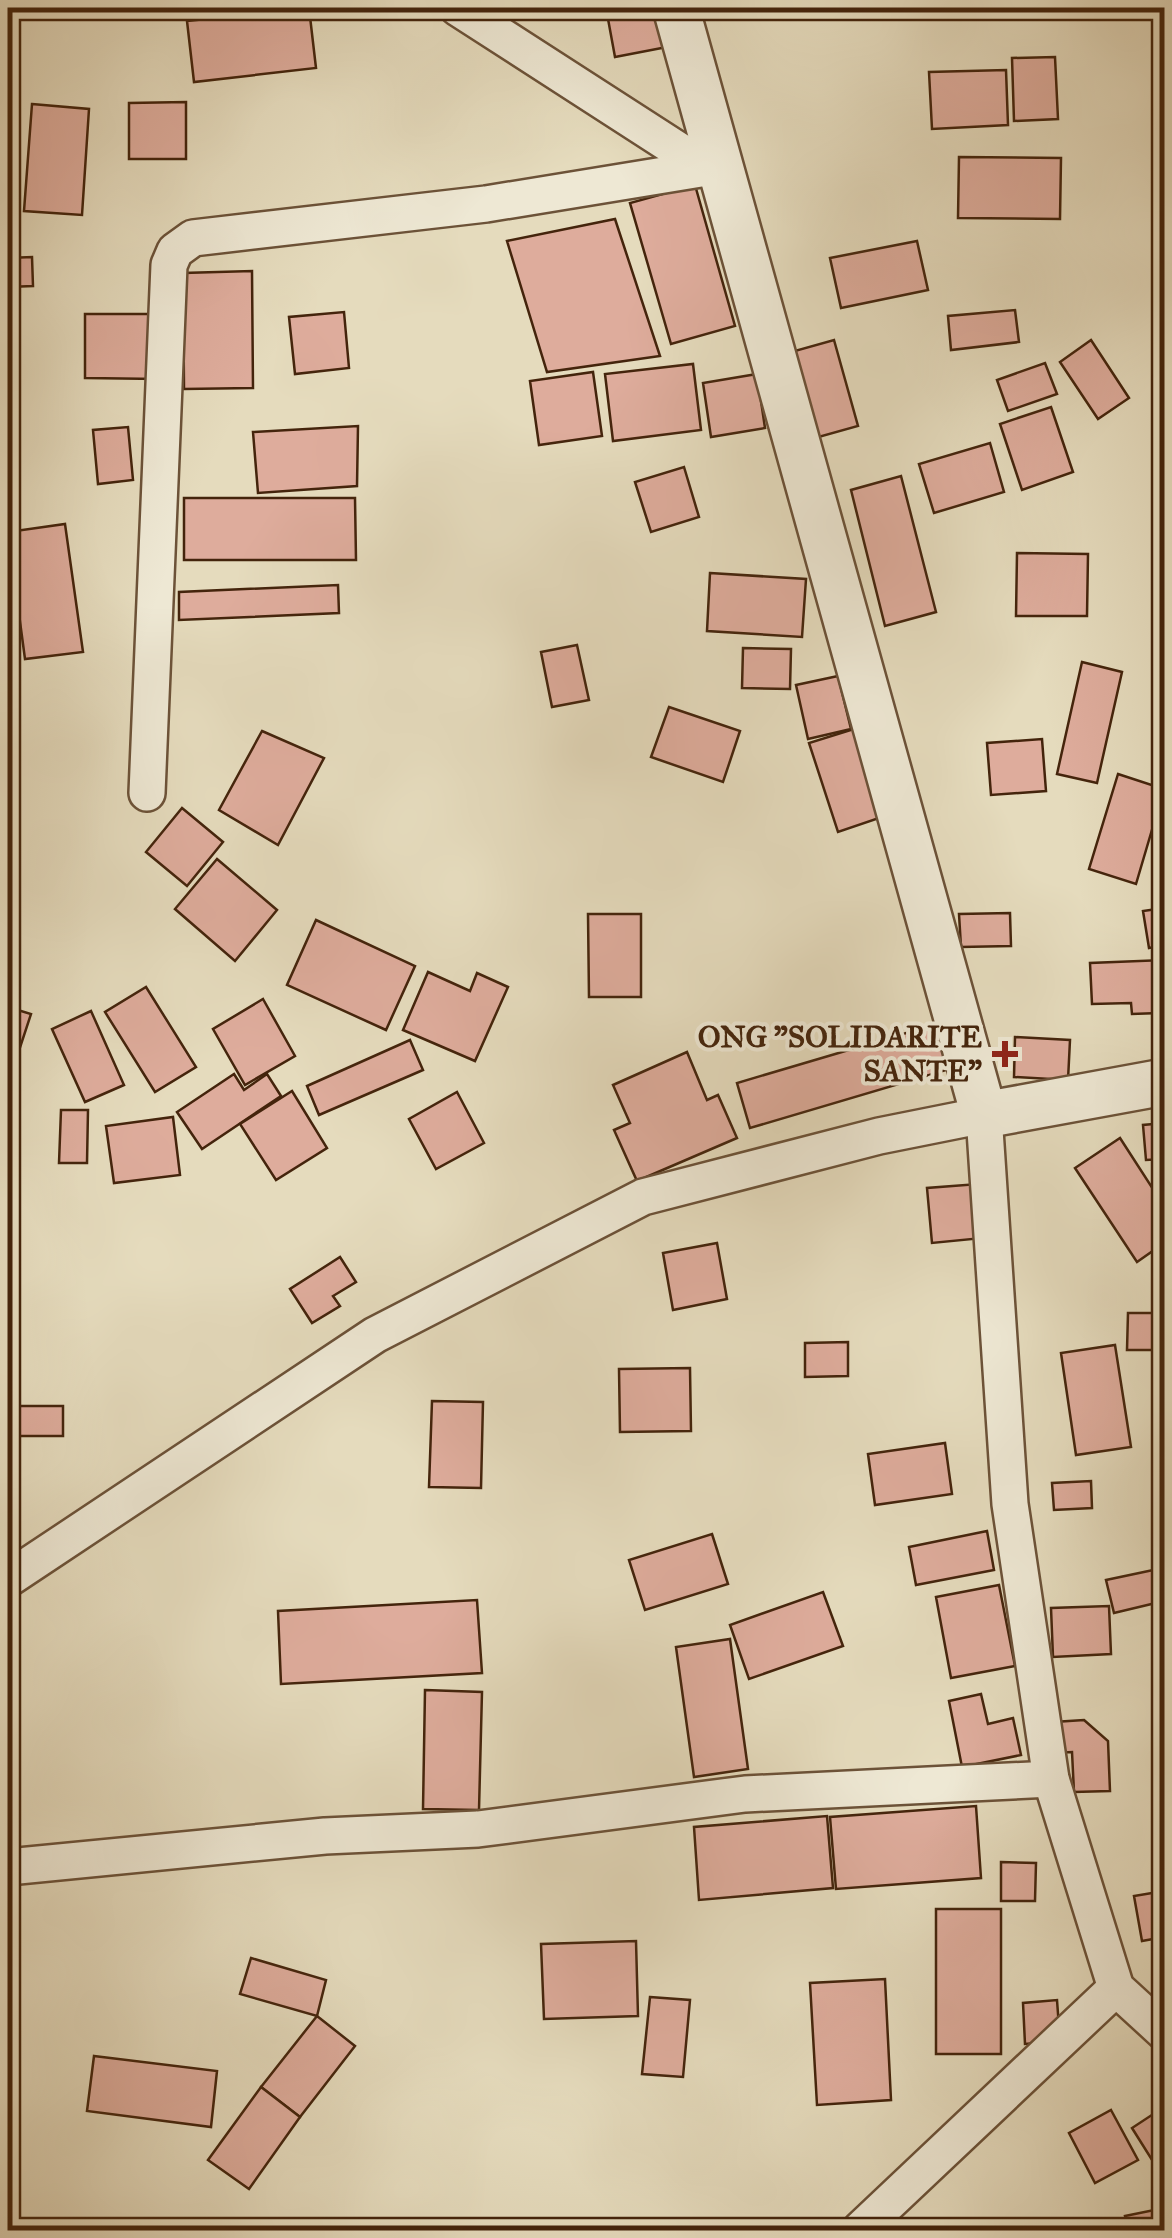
<svg xmlns="http://www.w3.org/2000/svg" width="1172" height="2238" font-family="'IM FELL Great Primer',serif">
  <rect width="100%" height="100%" fill="#e5dbbd"/>
  <filter id="stains"><feTurbulence type="fractalNoise" baseFrequency=".002" numOctaves="4"/><feColorMatrix values="0 0 0 0 .2 0 0 0 0 .09 0 0 0 0 .02 0 0 0 .5 -.17"/></filter>
  <radialGradient id="worn" r=".72"><stop offset=".6" stop-color="#630" stop-opacity="0"/><stop offset="1" stop-color="#630" stop-opacity=".3"/></radialGradient>
  <g fill="#deac9c" stroke="#44240c" stroke-width="2.5">
    <polygon points="309,8 316,68 194,82 187,21"/>
    <polygon points="606,8 660,8 667,47 615,57"/>
    <polygon points="936,8 1070,8 1070,15 936,13"/>
    <polygon points="1055,57 1058,119 1014,121 1012,58"/>
    <polygon points="1006,70 1008,125 932,129 929,72"/>
    <polygon points="186,102 186,159 129,159 129,103"/>
    <polygon points="32,104 89,109 82,215 24,211"/>
    <polygon points="959,157 1061,158 1060,219 958,218"/>
    <polygon points="695,185 735,326 671,344 630,203"/>
    <polygon points="615,219 660,356 547,372 507,241"/>
    <polygon points="917,241 928,290 841,308 830,258"/>
    <polygon points="32,257 33,286 8,287 8,258"/>
    <polygon points="252,271 253,388 184,389 183,273"/>
    <polygon points="1015,310 1019,342 951,350 948,316"/>
    <polygon points="344,312 349,368 295,374 289,317"/>
    <polygon points="85,314 159,314 159,379 85,378"/>
    <polygon points="834,340 858,426 815,438 791,352"/>
    <polygon points="1091,340 1129,398 1098,419 1060,362"/>
    <polygon points="1045,363 1057,394 1008,411 997,380"/>
    <polygon points="693,364 701,430 613,441 605,374"/>
    <polygon points="593,372 602,436 539,445 530,381"/>
    <polygon points="757,374 765,428 711,437 703,383"/>
    <polygon points="1051,407 1073,472 1022,490 1000,424"/>
    <polygon points="358,426 357,486 258,493 253,432"/>
    <polygon points="128,427 133,480 98,484 93,430"/>
    <polygon points="990,443 1004,492 934,513 919,464"/>
    <polygon points="684,467 699,517 651,532 635,482"/>
    <polygon points="901,476 936,612 885,626 851,490"/>
    <polygon points="184,498 355,498 356,560 184,560"/>
    <polygon points="65,524 83,652 25,659 8,532"/>
    <polygon points="1017,553 1088,554 1087,616 1016,616"/>
    <polygon points="710,573 806,579 802,637 707,631"/>
    <polygon points="338,585 339,613 179,620 179,592"/>
    <polygon points="577,645 589,700 552,707 541,652"/>
    <polygon points="743,648 791,649 790,689 742,688"/>
    <polygon points="1082,662 1122,672 1097,783 1057,774"/>
    <polygon points="838,676 851,729 808,739 796,685"/>
    <polygon points="669,707 740,731 723,782 651,757"/>
    <polygon points="857,728 885,816 838,832 809,743"/>
    <polygon points="262,731 324,758 278,845 219,810"/>
    <polygon points="1042,739 1046,791 991,795 987,743"/>
    <polygon points="1118,774 1164,789 1136,884 1089,869"/>
    <polygon points="182,808 223,842 187,886 146,852"/>
    <polygon points="217,859 277,910 235,961 175,909"/>
    <polygon points="1164,908 1164,945 1149,948 1143,911"/>
    <polygon points="1010,913 1011,946 961,947 959,914"/>
    <polygon points="588,914 641,914 641,997 589,997"/>
    <polygon points="316,920 415,966 386,1030 287,985"/>
    <polygon points="1164,960 1159,1013 1132,1014 1131,1003 1092,1004 1090,963"/>
    <polygon points="428,972 470,991 477,973 508,987 475,1061 403,1030"/>
    <polygon points="146,987 196,1067 155,1092 105,1012"/>
    <polygon points="263,999 295,1056 245,1085 213,1029"/>
    <polygon points="8,1007 31,1014 10,1078 8,1077"/>
    <polygon points="91,1011 124,1085 85,1102 52,1029"/>
    <polygon points="940,1023 953,1068 750,1128 737,1083"/>
    <polygon points="1015,1037 1070,1040 1068,1080 1014,1077"/>
    <polygon points="410,1040 423,1070 319,1115 307,1086"/>
    <polygon points="687,1052 707,1100 718,1095 737,1138 637,1181 614,1130 630,1123 613,1085"/>
    <polygon points="234,1074 244,1090 267,1074 281,1096 202,1149 177,1112"/>
    <polygon points="292,1091 327,1148 276,1180 240,1124"/>
    <polygon points="457,1092 484,1143 436,1169 409,1119"/>
    <polygon points="61,1110 88,1110 87,1163 59,1163"/>
    <polygon points="173,1117 180,1175 114,1183 106,1126"/>
    <polygon points="1164,1123 1164,1159 1146,1160 1143,1125"/>
    <polygon points="1120,1138 1164,1206 1164,1243 1137,1262 1075,1168"/>
    <polygon points="978,1184 983,1238 932,1243 927,1188"/>
    <polygon points="717,1243 727,1299 673,1310 663,1253"/>
    <polygon points="340,1257 356,1282 333,1296 340,1306 312,1323 290,1289"/>
    <polygon points="1128,1313 1164,1313 1164,1350 1127,1350"/>
    <polygon points="848,1342 848,1376 805,1377 805,1343"/>
    <polygon points="1115,1345 1131,1447 1076,1455 1061,1353"/>
    <polygon points="690,1368 691,1431 620,1432 619,1369"/>
    <polygon points="432,1401 483,1402 481,1488 429,1487"/>
    <rect x="8" y="1406" width="55" height="30"/>
    <polygon points="945,1443 952,1494 875,1505 868,1454"/>
    <polygon points="1091,1481 1092,1508 1054,1510 1052,1483"/>
    <polygon points="987,1531 994,1570 916,1585 909,1547"/>
    <polygon points="712,1534 728,1584 645,1610 629,1560"/>
    <polygon points="1158,1569 1164,1601 1114,1613 1106,1580"/>
    <polygon points="999,1585 1015,1666 951,1678 936,1597"/>
    <polygon points="823,1592 843,1646 749,1679 730,1625"/>
    <polygon points="477,1600 482,1673 281,1684 278,1611"/>
    <polygon points="1109,1606 1111,1654 1053,1657 1051,1608"/>
    <polygon points="730,1639 748,1769 694,1777 676,1647"/>
    <polygon points="425,1690 482,1692 479,1810 423,1809"/>
    <polygon points="981,1694 988,1724 1013,1718 1021,1755 962,1767 949,1701"/>
    <polygon points="1084,1720 1108,1741 1110,1791 1074,1792 1072,1752 1055,1753 1054,1722"/>
    <polygon points="976,1806 981,1878 836,1889 830,1817"/>
    <polygon points="827,1816 833,1888 699,1900 694,1827"/>
    <polygon points="1001,1862 1036,1863 1035,1901 1001,1901"/>
    <polygon points="1164,1891 1164,1937 1142,1941 1134,1896"/>
    <rect x="936" y="1909" width="65" height="145"/>
    <polygon points="636,1941 638,2016 544,2019 541,1944"/>
    <polygon points="251,1958 326,1980 317,2016 240,1994"/>
    <polygon points="885,1979 891,2100 817,2105 810,1983"/>
    <polygon points="650,1997 690,2000 683,2077 642,2074"/>
    <polygon points="1057,2000 1060,2041 1025,2044 1023,2003"/>
    <polygon points="317,2016 355,2046 300,2117 261,2087"/>
    <polygon points="94,2056 217,2071 211,2127 87,2111"/>
    <polygon points="261,2087 300,2117 249,2189 208,2160"/>
    <polygon points="1164,2107 1164,2179 1132,2128"/>
    <polygon points="1111,2110 1138,2160 1095,2183 1069,2133"/>
    <polygon points="1164,2208 1164,2230 1128,2230 1125,2216"/>
    <polygon points="593,2223 622,2230 591,2230"/>
  </g>
  <g fill="none" stroke-linecap="round" stroke-linejoin="round">
    <defs>
      <g id="minor">
        <polyline points="458,8 706,168"/>
        <polyline points="147,793 169,265 175,251 193,238 486,204 719,166"/>
        <polyline points="8,1579 375,1335 643,1197 879,1136 984,1115 1010,1504 1051,1779 1116,1988 1164,2032"/>
        <polyline points="8,1867 325,1836 478,1829 745,1794 1051,1779"/>
        <polyline points="860,2230 1116,1988"/>
      </g>
      <polyline id="tertiary" points="676,8 984,1115 1164,1082"/>
    </defs>
    <use href="#minor" stroke="#6c5238" stroke-width="40"/>
    <use href="#tertiary" stroke="#6c5238" stroke-width="50"/>
    <use href="#minor" stroke="#eee8d4" stroke-width="35"/>
    <use href="#tertiary" stroke="#eee8d4" stroke-width="45"/>
  </g>
  <path fill="#8f2418" stroke="#eee8d4" stroke-width="4" d="M1000 1039h10v10h10v10h-10v10h-10v-10h-10v-10h10z"/>
  <g text-anchor="middle" dominant-baseline="central" stroke-width="8" stroke-linejoin="round" paint-order="stroke">
    <g font-size="30" font-weight="bold" fill="#44240c" stroke="#eee8d4" text-anchor="end">
      <text x="982" y="1037">ONG "SOLIDARITE<tspan x="982" dy="34">SANTE"</tspan></text>
    </g>
  </g>
  <rect width="1172" height="2238" fill="none" stroke="#e5dbbd" stroke-width="40"/>
  <rect x="10" y="10" width="1152" height="2218" fill="none" stroke="#44240c" stroke-width="5"/>
  <rect x="20" y="20" width="1132" height="2198" fill="none" stroke="#44240c" stroke-width="2.5"/>
  <rect width="100%" height="100%" filter="url(#stains)"/>
  <rect width="100%" height="100%" fill="url(#worn)"/>
</svg>
